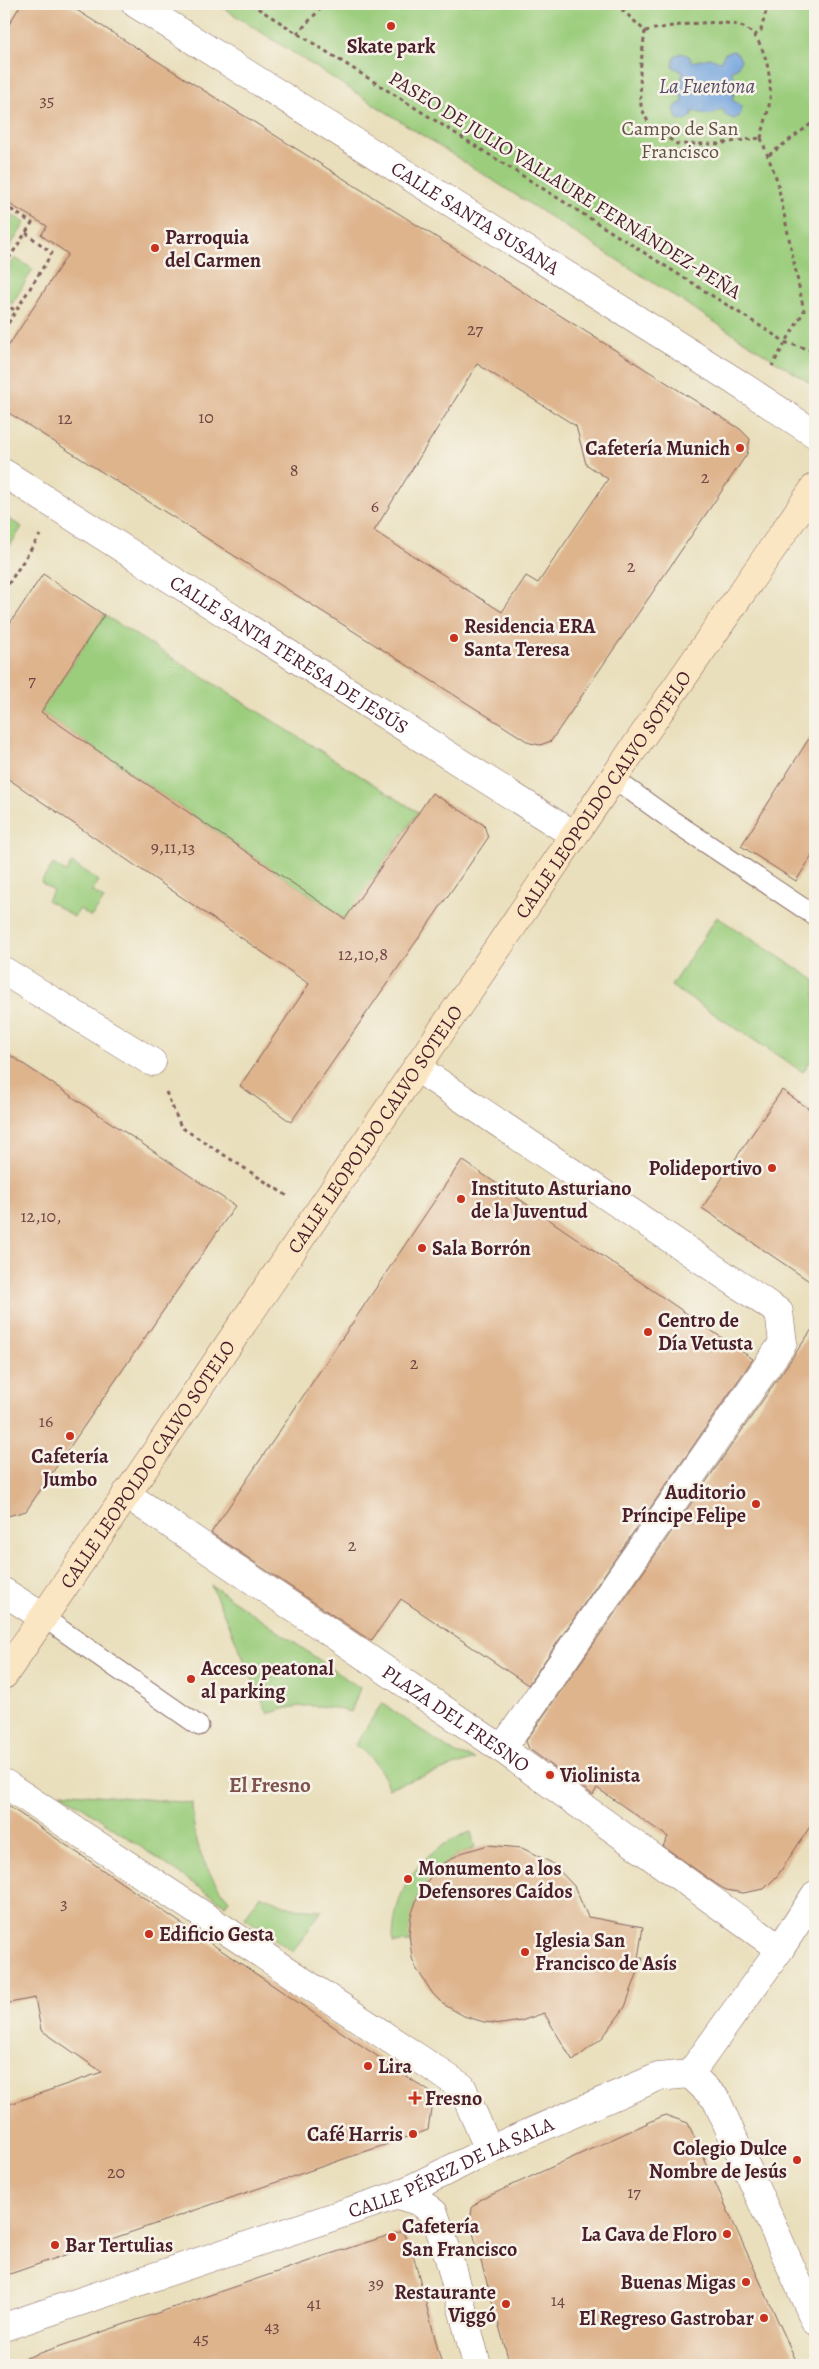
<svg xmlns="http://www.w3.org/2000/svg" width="819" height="2369" font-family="Alegreya,serif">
  <rect width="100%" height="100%" fill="#f7f3e8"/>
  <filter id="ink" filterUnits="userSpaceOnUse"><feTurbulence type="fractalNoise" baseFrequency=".02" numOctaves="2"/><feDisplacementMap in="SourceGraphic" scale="10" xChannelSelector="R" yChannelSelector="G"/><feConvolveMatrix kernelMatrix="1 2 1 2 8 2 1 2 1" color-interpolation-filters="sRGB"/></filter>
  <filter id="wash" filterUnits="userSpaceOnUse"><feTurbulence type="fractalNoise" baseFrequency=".0096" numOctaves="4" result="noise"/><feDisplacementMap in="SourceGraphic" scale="20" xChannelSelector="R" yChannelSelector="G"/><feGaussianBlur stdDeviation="1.12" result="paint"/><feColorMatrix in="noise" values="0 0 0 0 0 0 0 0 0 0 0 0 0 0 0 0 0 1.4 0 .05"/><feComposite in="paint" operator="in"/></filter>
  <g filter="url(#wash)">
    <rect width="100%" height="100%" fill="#e9dfbc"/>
    <g fill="#9bcd7d" stroke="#727654">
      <polygon points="217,4 815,4 815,383 810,383"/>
      <polygon points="4,210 25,223 4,256"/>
      <polygon points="15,258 33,269 12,304 4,299 4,275"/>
      <polygon points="4,516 22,527 4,555"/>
      <polygon points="104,615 418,812 374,877 347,927 342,917 41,712"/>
      <polygon points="72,863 99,881 92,891 104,899 91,917 80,909 74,917 47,900 53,891 41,882 53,864 66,872"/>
      <polygon points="717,917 815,980 815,1054 803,1072 671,986"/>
      <path d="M 211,1585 L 360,1688 L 351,1712 C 321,1704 297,1703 268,1714 Z"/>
      <path d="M 382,1703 L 456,1754 L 475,1759 L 388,1788 C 383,1770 371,1756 355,1745 Z"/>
      <path d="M 61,1792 L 192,1803 C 193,1842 204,1871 229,1900 L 225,1905 Z"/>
      <path d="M 471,1832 L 475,1848 C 434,1860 407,1899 410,1942 L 393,1943 C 393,1888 419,1850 471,1832 Z"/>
      <polygon points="260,1895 292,1908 322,1910 293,1952 245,1918"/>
    </g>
    <polygon fill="#73a4de" stroke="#5e6284" points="733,51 738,54 741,60 737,68 731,70 736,85 732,100 742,106 740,116 733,119 725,115 723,109 709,115 693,111 691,117 686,121 677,119 674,109 677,105 683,102 679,88 683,72 673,67 674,57 681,53 689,56 692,62 710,58 721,61 725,53"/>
    <g id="blocks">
      <g fill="#deb48d" fill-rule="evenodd">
        <path d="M 21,4 L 67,4 L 740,429 L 750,439 L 747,454 L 551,741 L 540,745 L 530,743 L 4,410 L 4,353 L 68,254 L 41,235 L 47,226 L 4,201 L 4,33 ZM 477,364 L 576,426 L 586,464 L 608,479 L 538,583 L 526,576 L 502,612 L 374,531 Z"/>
        <polygon points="43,574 104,615 41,712 345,919 432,793 484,825 488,838 291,1122 240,1086 309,984 4,776 4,632"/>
        <polygon points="815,729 815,851 796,881 741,846"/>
        <polygon points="4,1051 235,1206 26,1511 4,1517"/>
        <polygon points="782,1090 815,1113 815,1285 702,1208"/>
        <polygon points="462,1160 753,1359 528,1685 401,1599 371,1641 211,1533"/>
        <polygon points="815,1325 815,1819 778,1875 764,1889 743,1893 726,1890 716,1884 663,1846 668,1837 597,1788 593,1795 529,1749 526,1741"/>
        <polygon points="4,1803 433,2094 428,2130 4,2276 4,2106 102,2072 41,2030 35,1998 4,2004"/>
        <polygon points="488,1845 522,1848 552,1863 574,1886 588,1917 643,1927 638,1958 643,1958 625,2007 603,2037 573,2061 544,2013 521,2021 502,2024 484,2022 464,2016 443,2004 433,1994 416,1968 412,1958 409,1934 411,1916 419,1893 431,1876 443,1864 461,1853"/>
        <polygon points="665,2115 688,2123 798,2365 510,2365 470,2222 472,2208 480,2200"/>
        <polygon points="402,2231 412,2250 442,2365 20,2365 20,2360 324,2256"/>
      </g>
    </g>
  </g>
  <g filter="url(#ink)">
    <use href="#blocks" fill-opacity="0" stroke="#82625e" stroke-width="1"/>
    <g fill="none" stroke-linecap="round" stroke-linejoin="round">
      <defs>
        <g id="lane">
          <polyline points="613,778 670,819 815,916"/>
          <polyline points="43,1617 199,1726"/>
        </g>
        <g id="street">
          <path id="s1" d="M 136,4 L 733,380 L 815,434"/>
          <path id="s2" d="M 4,473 L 574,835"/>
          <polyline points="4,971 152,1062"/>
          <polyline points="417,1068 779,1312 783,1343 502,1749"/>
          <path id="s3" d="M 126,1494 L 502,1749 L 780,1949"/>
          <polyline points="4,1592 43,1617"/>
          <polyline points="4,1783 462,2087 489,2150"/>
          <polyline points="690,2074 716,2099 815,2321"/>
          <polyline points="398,2195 420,2202 434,2213 447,2251 477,2365"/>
          <path id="s4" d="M 4,2327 L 398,2195 L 489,2150 L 658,2077 L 690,2074 L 780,1949 L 815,1895"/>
        </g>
        <g id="secondary">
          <path id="s5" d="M 4,1675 L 603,793 L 815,487"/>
        </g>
      </defs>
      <use href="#lane" stroke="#82625e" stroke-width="21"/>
      <use href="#street" stroke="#82625e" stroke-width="29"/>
      <use href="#secondary" stroke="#82625e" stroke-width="29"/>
      <g stroke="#82625e" stroke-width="3" stroke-dasharray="4 4" stroke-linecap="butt">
        <polyline points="251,4 787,343 815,351"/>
        <polyline points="388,4 391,7 396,4"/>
        <path d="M 616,4 L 645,31 C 668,26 727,16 747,29 C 766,41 772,80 770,100 C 768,113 764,126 761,138"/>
        <polyline points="645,31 640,71 641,107 650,126 677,144 715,144 761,138"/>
        <polyline points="297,34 322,7 391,7"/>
        <polyline points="754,36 761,30 768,4"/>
        <polyline points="761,138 777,180 804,311 772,366"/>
        <polyline points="769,155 815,121"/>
        <polyline points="4,205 32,223 4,266"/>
        <polyline points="4,303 16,311"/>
        <polyline points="4,330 52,253 26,233"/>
        <polyline points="4,591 40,535"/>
        <polyline points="166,1092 181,1127 289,1197"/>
      </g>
      <use href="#lane" stroke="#fff" stroke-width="19"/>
      <use href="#street" stroke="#fff" stroke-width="28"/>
      <use href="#secondary" stroke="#fbe6c3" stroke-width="28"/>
    </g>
  </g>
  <g fill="#c8321e" stroke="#f7f3e8" stroke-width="2">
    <circle cx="391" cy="26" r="5"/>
    <circle cx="155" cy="248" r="5"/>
    <circle cx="740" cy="448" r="5"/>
    <circle cx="454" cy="638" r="5"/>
    <circle cx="772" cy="1168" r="5"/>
    <circle cx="461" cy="1199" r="5"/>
    <circle cx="422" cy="1248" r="5"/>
    <circle cx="648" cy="1332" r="5"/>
    <circle cx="70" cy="1436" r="5"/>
    <circle cx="756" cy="1504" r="5"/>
    <circle cx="191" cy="1679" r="5"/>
    <circle cx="550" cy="1775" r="5"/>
    <circle cx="408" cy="1879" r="5"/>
    <circle cx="149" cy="1934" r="5"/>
    <circle cx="525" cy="1952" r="5"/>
    <circle cx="368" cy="2066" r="5"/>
    <path d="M412.5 2090.5h5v5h5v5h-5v5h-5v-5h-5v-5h5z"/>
    <circle cx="413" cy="2134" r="5"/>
    <circle cx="797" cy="2160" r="5"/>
    <circle cx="727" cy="2234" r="5"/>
    <circle cx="392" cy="2237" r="5"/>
    <circle cx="55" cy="2245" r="5"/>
    <circle cx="746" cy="2282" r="5"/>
    <circle cx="506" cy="2304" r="5"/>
    <circle cx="764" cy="2318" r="5"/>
  </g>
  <g text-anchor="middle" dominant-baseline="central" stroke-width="5" stroke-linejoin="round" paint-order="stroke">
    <g font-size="18" fill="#6f4444">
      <text x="47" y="100">35</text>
      <text x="475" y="329">27</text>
      <text x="206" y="417">10</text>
      <text x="65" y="418">12</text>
      <text x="294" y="470">8</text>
      <text x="705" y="477">2</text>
      <text x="375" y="506">6</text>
      <text x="631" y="566">2</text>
      <text x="32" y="680">7</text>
      <text x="173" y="847">9,11,13</text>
      <text x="363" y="954">12,10,8</text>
      <text x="41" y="1216">12,10,</text>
      <text x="414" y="1363">2</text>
      <text x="46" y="1421">16</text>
      <text x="352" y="1545">2</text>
      <text x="64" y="1903">3</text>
      <text x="116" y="2172">20</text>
      <text x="634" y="2192">17</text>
      <text x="376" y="2283">39</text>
      <text x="558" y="2300">14</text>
      <text x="314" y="2303">41</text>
      <text x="272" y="2326">43</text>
      <text x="201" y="2338">45</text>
    </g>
    <g font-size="20" font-weight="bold" fill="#4a1f2b" stroke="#f7f3e8" text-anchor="start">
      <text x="391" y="46" text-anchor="middle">Skate park</text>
      <text x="165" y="237">Parroquia<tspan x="165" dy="23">del Carmen</tspan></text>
      <text x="730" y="448" text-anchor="end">Cafetería Munich</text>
      <text x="464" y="626">Residencia ERA<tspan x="464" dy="23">Santa Teresa</tspan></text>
      <text x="762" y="1168" text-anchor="end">Polideportivo</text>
      <text x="471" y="1188">Instituto Asturiano<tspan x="471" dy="23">de la Juventud</tspan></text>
      <text x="432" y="1248">Sala Borrón</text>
      <text x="658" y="1320">Centro de<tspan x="658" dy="23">Día Vetusta</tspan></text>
      <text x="70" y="1456" text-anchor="middle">Cafetería<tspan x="70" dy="23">Jumbo</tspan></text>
      <text x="746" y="1492" text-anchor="end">Auditorio<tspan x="746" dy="23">Príncipe Felipe</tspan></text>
      <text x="201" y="1668">Acceso peatonal<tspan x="201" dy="23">al parking</tspan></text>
      <text x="560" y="1775">Violinista</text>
      <text x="418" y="1868">Monumento a los<tspan x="418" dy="23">Defensores Caídos</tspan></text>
      <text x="159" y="1934">Edificio Gesta</text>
      <text x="535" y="1940">Iglesia San<tspan x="535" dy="23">Francisco de Asís</tspan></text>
      <text x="378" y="2066">Lira</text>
      <text x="425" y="2098">Fresno</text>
      <text x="403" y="2134" text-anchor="end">Café Harris</text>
      <text x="787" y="2148" text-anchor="end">Colegio Dulce<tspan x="787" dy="23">Nombre de Jesús</tspan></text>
      <text x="402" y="2226">Cafetería<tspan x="402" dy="23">San Francisco</tspan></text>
      <text x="717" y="2234" text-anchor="end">La Cava de Floro</text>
      <text x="65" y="2245">Bar Tertulias</text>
      <text x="736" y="2282" text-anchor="end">Buenas Migas</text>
      <text x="496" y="2292" text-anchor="end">Restaurante<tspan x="496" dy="23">Viggó</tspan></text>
      <text x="754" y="2318" text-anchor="end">El Regreso Gastrobar</text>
    </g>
    <g font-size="20" fill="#625344" stroke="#f7f3e8">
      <text x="680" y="128">Campo de San<tspan x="680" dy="23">Francisco</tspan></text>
    </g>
    <g font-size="20" fill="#4a1f2b" stroke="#f7f3e8">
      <text transform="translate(565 185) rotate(32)">PASEO DE JULIO VALLAURE FERNÁNDEZ-PEÑA</text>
      <text stroke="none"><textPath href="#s1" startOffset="401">CALLE SANTA SUSANA</textPath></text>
      <text stroke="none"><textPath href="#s2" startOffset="338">CALLE SANTA TERESA DE JESÚS</textPath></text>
      <text stroke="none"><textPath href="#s5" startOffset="1065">CALLE LEOPOLDO CALVO SOTELO</textPath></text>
      <text stroke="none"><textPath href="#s5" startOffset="660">CALLE LEOPOLDO CALVO SOTELO</textPath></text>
      <text stroke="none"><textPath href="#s5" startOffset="255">CALLE LEOPOLDO CALVO SOTELO</textPath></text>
      <text stroke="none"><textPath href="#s3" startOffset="399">PLAZA DEL FRESNO</textPath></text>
      <text stroke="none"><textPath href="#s4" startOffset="475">CALLE PÉREZ DE LA SALA</textPath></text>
    </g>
    <g font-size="21" font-style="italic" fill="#584e6a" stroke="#f7f3e8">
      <text x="707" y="86">La Fuentona</text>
    </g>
    <g font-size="21" font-weight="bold" fill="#7e534d" stroke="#f7f3e8">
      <text x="270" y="1785">El Fresno</text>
    </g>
  </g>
  <rect width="819" height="2369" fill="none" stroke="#f7f3e8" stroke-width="20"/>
</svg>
